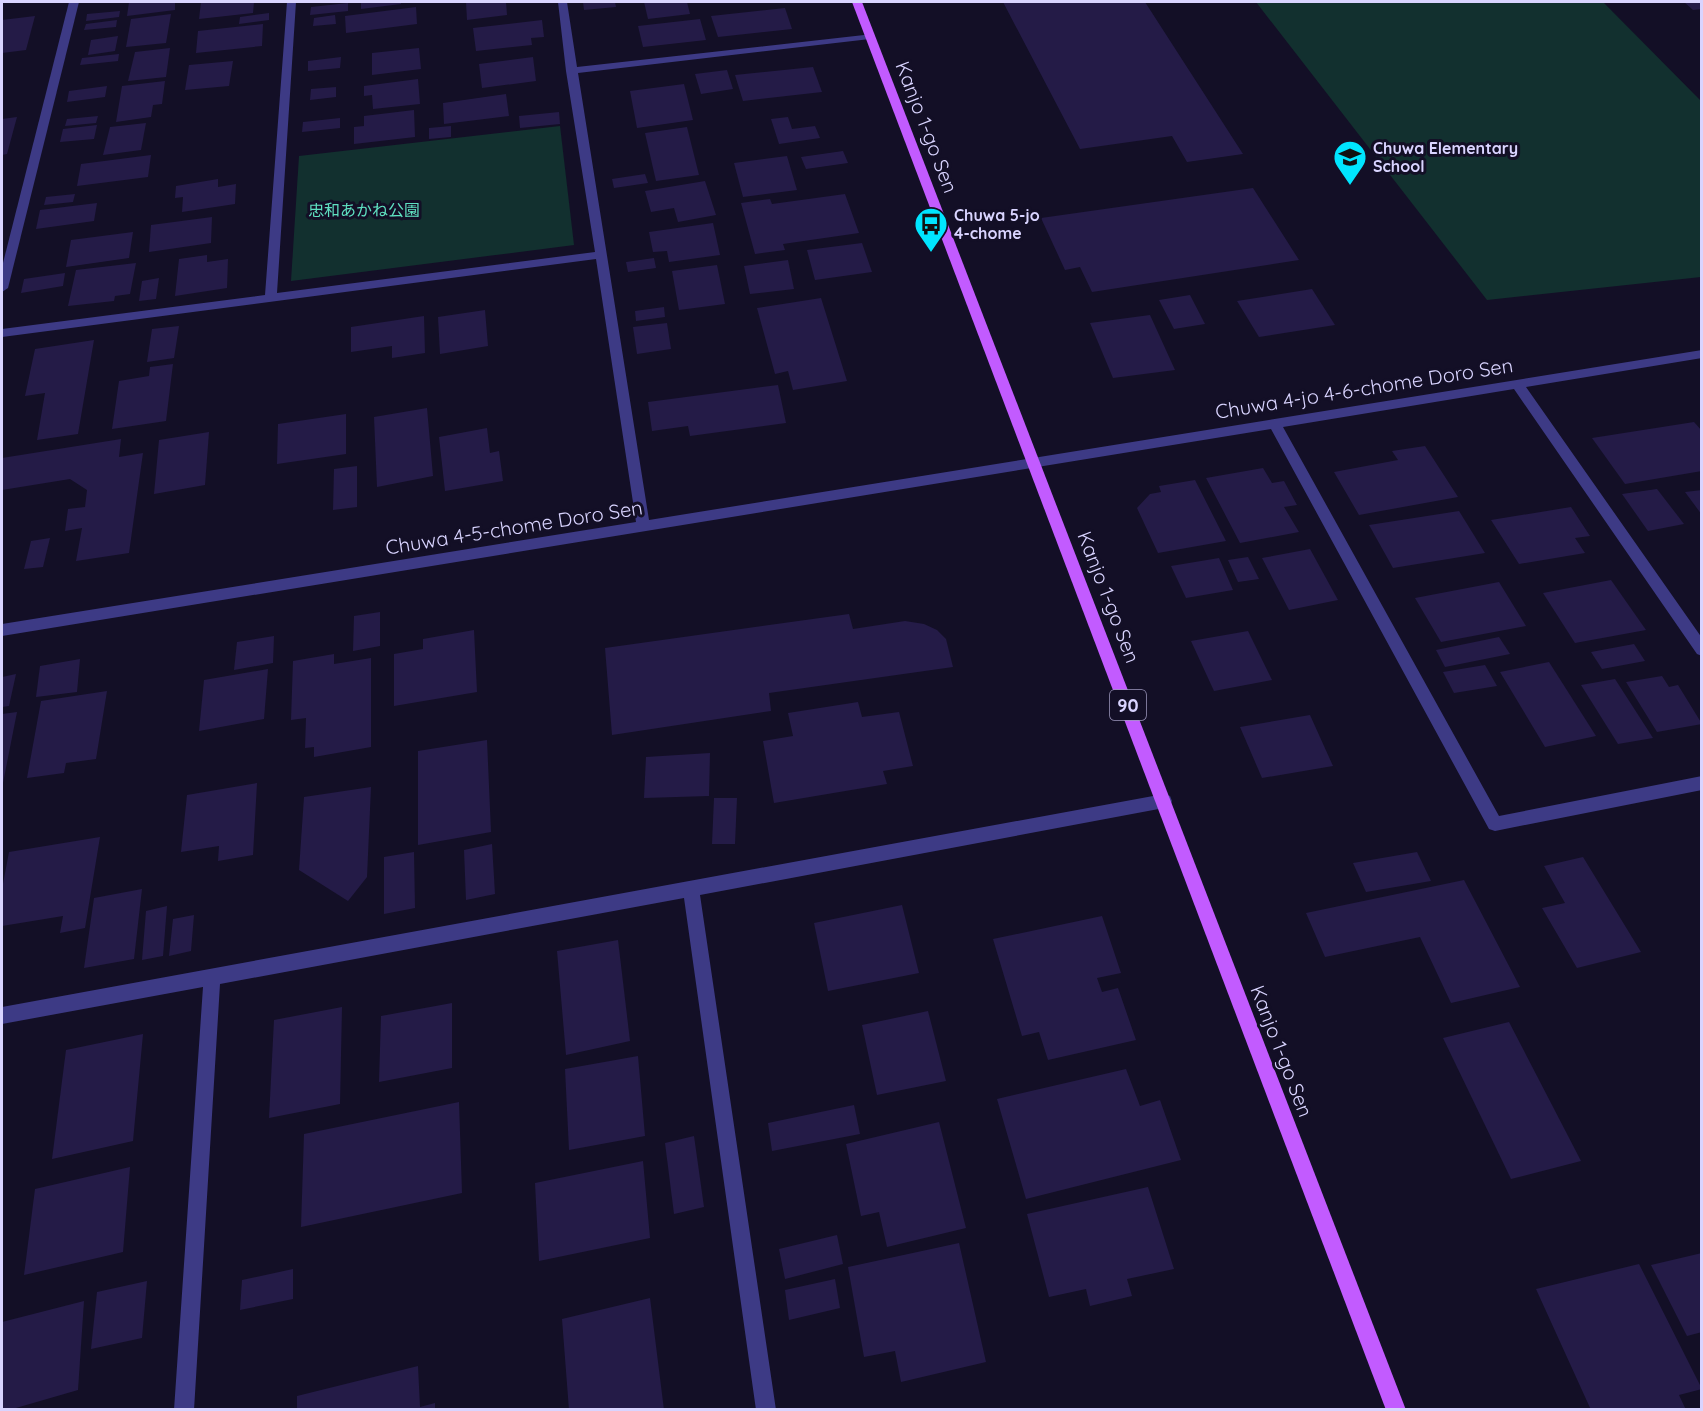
<svg xmlns="http://www.w3.org/2000/svg" width="1703" height="1411" font-family="Quicksand,'Noto Sans JP',sans-serif">
  <rect width="100%" height="100%" fill="#130f26"/>
  <g fill="#12302f">
    <polygon points="1256,2 1603,2 1701,101 1701,277 1487,300"/>
    <polygon points="560,126 574,245 291,281 299,156"/>
  </g>
  <g fill="#241b47">
    <polygon points="129,2 175,2 175,10 127,16"/>
    <polygon points="201,2 254,2 253,13 199,19"/>
    <polygon points="361,2 401,2 401,4 361,9"/>
    <polygon points="466,2 506,2 507,15 467,20"/>
    <polygon points="583,2 615,2 616,7 584,10"/>
    <polygon points="644,2 687,2 690,14 648,19"/>
    <polygon points="1003,2 1145,2 1243,154 1187,162 1172,136 1080,149"/>
    <polygon points="1684,2 1702,2 1702,9 1693,10"/>
    <polygon points="348,3 348,11 310,15 311,7"/>
    <polygon points="416,7 417,24 346,33 345,16"/>
    <polygon points="785,8 792,29 718,37 711,16"/>
    <polygon points="120,11 119,17 86,21 87,14"/>
    <polygon points="269,13 269,20 239,24 240,17"/>
    <polygon points="171,14 166,43 126,47 131,19"/>
    <polygon points="335,15 336,24 313,26 314,18"/>
    <polygon points="35,16 26,50 2,53 2,20"/>
    <polygon points="700,19 706,40 643,47 638,26"/>
    <polygon points="117,20 116,27 84,30 86,24"/>
    <polygon points="542,20 544,37 531,38 532,45 476,51 473,28"/>
    <polygon points="263,24 262,46 196,53 198,31"/>
    <polygon points="118,36 115,51 88,55 91,40"/>
    <polygon points="170,48 166,77 128,81 135,52"/>
    <polygon points="419,48 421,69 372,75 372,53"/>
    <polygon points="119,54 118,61 80,65 82,58"/>
    <polygon points="341,57 340,68 308,71 308,61"/>
    <polygon points="533,57 536,81 482,88 479,64"/>
    <polygon points="233,61 229,86 185,90 189,65"/>
    <polygon points="813,67 822,92 743,101 735,75"/>
    <polygon points="727,70 733,89 701,94 695,74"/>
    <polygon points="418,79 420,104 373,109 372,95 364,96 364,86"/>
    <polygon points="165,81 162,104 153,105 151,117 116,122 122,86"/>
    <polygon points="684,84 693,120 637,128 630,91"/>
    <polygon points="107,86 105,97 67,102 69,91"/>
    <polygon points="336,87 336,97 310,100 311,89"/>
    <polygon points="506,94 509,116 444,124 443,103"/>
    <polygon points="414,110 415,137 354,144 354,127 364,126 364,116"/>
    <polygon points="559,112 560,124 520,128 519,116"/>
    <polygon points="98,116 96,123 65,126 67,119"/>
    <polygon points="17,117 7,154 2,155 2,119"/>
    <polygon points="788,117 792,129 815,126 820,138 779,144 771,119"/>
    <polygon points="340,118 340,128 302,132 303,122"/>
    <polygon points="146,123 141,150 103,155 110,127"/>
    <polygon points="97,125 94,139 60,142 63,129"/>
    <polygon points="451,126 451,137 429,139 429,128"/>
    <polygon points="687,127 699,175 656,181 645,133"/>
    <polygon points="843,151 848,163 806,169 801,157"/>
    <polygon points="151,155 148,177 77,186 81,164"/>
    <polygon points="787,156 797,190 743,197 734,163"/>
    <polygon points="645,174 648,183 614,188 612,179"/>
    <polygon points="218,179 218,187 236,184 235,204 182,212 183,197 175,198 176,186"/>
    <polygon points="705,181 716,215 678,222 674,208 651,212 645,191"/>
    <polygon points="1253,188 1299,260 1092,292 1080,267 1065,270 1041,218"/>
    <polygon points="75,194 73,202 44,205 46,197"/>
    <polygon points="845,194 859,233 783,244 785,250 755,254 741,203 770,199 772,204"/>
    <polygon points="97,203 94,221 36,229 40,210"/>
    <polygon points="212,217 211,243 149,252 151,225"/>
    <polygon points="713,223 720,255 669,262 667,251 653,252 649,232"/>
    <polygon points="133,232 129,258 66,267 71,240"/>
    <polygon points="862,243 872,272 815,280 807,250"/>
    <polygon points="207,255 207,262 228,259 227,288 175,296 179,259"/>
    <polygon points="654,258 656,268 628,272 626,262"/>
    <polygon points="788,260 794,289 750,294 744,266"/>
    <polygon points="136,263 130,294 115,296 114,301 68,306 76,270"/>
    <polygon points="717,265 725,304 679,310 672,271"/>
    <polygon points="65,273 63,286 21,293 24,279"/>
    <polygon points="159,278 156,299 139,301 142,281"/>
    <polygon points="1312,289 1335,325 1259,337 1237,301"/>
    <polygon points="1190,295 1205,324 1174,329 1159,300"/>
    <polygon points="821,298 847,381 793,390 788,371 775,374 757,308"/>
    <polygon points="664,307 665,317 636,321 635,311"/>
    <polygon points="485,310 488,346 440,354 438,317"/>
    <polygon points="1150,315 1175,370 1113,378 1090,323"/>
    <polygon points="424,316 425,353 392,358 392,346 351,352 351,327"/>
    <polygon points="667,323 671,349 637,354 633,327"/>
    <polygon points="179,326 174,358 147,362 152,329"/>
    <polygon points="94,340 78,434 37,440 45,393 25,396 35,349"/>
    <polygon points="173,364 166,421 112,429 119,381 149,376 150,367"/>
    <polygon points="778,385 786,423 690,436 688,426 652,431 648,402"/>
    <polygon points="427,408 433,476 377,487 374,417"/>
    <polygon points="346,414 346,454 277,464 278,424"/>
    <polygon points="1694,422 1702,431 1702,471 1625,484 1592,438"/>
    <polygon points="487,428 490,453 499,451 503,481 445,491 439,437"/>
    <polygon points="209,432 205,485 154,494 159,440"/>
    <polygon points="121,439 119,457 143,453 129,553 76,561 82,528 65,531 68,509 85,507 87,490 70,479 2,490 2,458"/>
    <polygon points="1425,446 1458,497 1359,515 1334,472 1398,460 1392,451"/>
    <polygon points="357,466 357,507 333,510 334,469"/>
    <polygon points="1263,468 1272,483 1284,481 1297,505 1284,507 1299,532 1240,543 1206,478"/>
    <polygon points="1195,480 1226,541 1158,553 1137,508 1150,494 1161,492 1159,486"/>
    <polygon points="1657,489 1684,524 1648,531 1622,494"/>
    <polygon points="1702,490 1702,515 1685,492"/>
    <polygon points="1571,507 1590,536 1575,538 1585,553 1519,564 1491,520"/>
    <polygon points="1459,511 1485,553 1393,568 1369,525"/>
    <polygon points="50,538 43,567 24,569 31,541"/>
    <polygon points="1310,549 1338,600 1289,610 1262,558"/>
    <polygon points="1248,557 1259,579 1238,582 1228,560"/>
    <polygon points="1219,558 1233,590 1186,598 1171,566"/>
    <polygon points="1611,580 1646,630 1575,643 1543,593"/>
    <polygon points="1499,582 1526,626 1441,642 1415,598"/>
    <polygon points="380,612 380,646 353,651 354,616"/>
    <polygon points="849,614 853,629 905,621 924,624 937,630 946,639 953,667 769,693 771,711 612,735 605,648"/>
    <polygon points="474,630 477,692 394,706 394,654 423,649 423,639"/>
    <polygon points="1248,631 1272,680 1214,691 1191,641"/>
    <polygon points="274,636 273,663 234,670 237,642"/>
    <polygon points="1499,637 1510,654 1445,667 1436,650"/>
    <polygon points="1634,644 1645,661 1602,669 1591,652"/>
    <polygon points="334,654 334,664 371,658 371,747 314,757 314,747 305,748 306,718 291,720 293,661"/>
    <polygon points="80,659 77,692 36,697 40,666"/>
    <polygon points="1549,662 1596,736 1545,747 1500,672"/>
    <polygon points="1485,665 1497,686 1454,693 1443,672"/>
    <polygon points="268,669 264,719 199,731 204,680"/>
    <polygon points="16,674 9,706 2,707 2,677"/>
    <polygon points="1662,676 1669,687 1678,685 1702,724 1657,732 1626,682"/>
    <polygon points="1615,679 1653,738 1618,744 1581,685"/>
    <polygon points="107,691 96,759 66,763 64,773 27,778 41,701"/>
    <polygon points="858,702 862,717 899,712 913,766 883,771 887,784 774,803 763,741 793,736 788,713"/>
    <polygon points="17,712 3,783 2,782 2,714"/>
    <polygon points="1310,715 1333,766 1262,778 1240,727"/>
    <polygon points="487,740 491,832 418,845 418,751"/>
    <polygon points="710,753 709,796 644,798 646,757"/>
    <polygon points="257,783 253,855 218,861 219,846 181,852 187,795"/>
    <polygon points="371,787 367,877 348,901 299,870 304,797"/>
    <polygon points="714,798 737,798 735,844 712,844"/>
    <polygon points="100,837 85,928 60,933 63,916 2,926 2,889 9,852"/>
    <polygon points="492,844 495,894 466,900 464,850"/>
    <polygon points="414,852 415,908 384,914 384,857"/>
    <polygon points="1417,852 1431,881 1366,892 1353,863"/>
    <polygon points="1583,857 1641,952 1577,968 1542,908 1565,903 1544,866"/>
    <polygon points="1464,880 1520,987 1451,1003 1420,937 1325,957 1306,913"/>
    <polygon points="142,889 134,959 84,968 94,898"/>
    <polygon points="902,905 919,973 828,991 814,923"/>
    <polygon points="167,906 163,956 142,960 146,911"/>
    <polygon points="194,915 191,951 169,956 173,919"/>
    <polygon points="1102,916 1121,973 1097,978 1102,992 1118,988 1136,1040 1048,1060 1039,1032 1022,1036 993,939"/>
    <polygon points="618,940 630,1041 566,1055 557,951"/>
    <polygon points="452,1003 452,1068 379,1082 381,1016"/>
    <polygon points="342,1007 340,1104 269,1118 274,1020"/>
    <polygon points="928,1011 946,1081 877,1095 862,1025"/>
    <polygon points="1509,1022 1581,1161 1511,1179 1443,1038"/>
    <polygon points="143,1034 133,1141 52,1159 66,1050"/>
    <polygon points="638,1056 645,1136 569,1150 565,1069"/>
    <polygon points="1126,1069 1140,1106 1160,1100 1181,1160 1026,1199 997,1099"/>
    <polygon points="459,1102 462,1193 301,1227 304,1134"/>
    <polygon points="854,1105 860,1134 772,1151 768,1123"/>
    <polygon points="939,1122 966,1228 887,1247 879,1212 861,1216 846,1144"/>
    <polygon points="694,1136 704,1207 674,1214 665,1143"/>
    <polygon points="643,1161 650,1238 539,1261 535,1183"/>
    <polygon points="130,1167 123,1252 24,1275 35,1189"/>
    <polygon points="1148,1187 1174,1269 1127,1279 1132,1296 1090,1306 1086,1289 1049,1297 1027,1214"/>
    <polygon points="837,1235 843,1264 785,1279 779,1249"/>
    <polygon points="959,1243 986,1362 901,1382 895,1351 864,1357 848,1267"/>
    <polygon points="1702,1253 1702,1332 1687,1336 1651,1265"/>
    <polygon points="1639,1264 1702,1389 1679,1395 1686,1410 1591,1410 1536,1289"/>
    <polygon points="293,1269 293,1299 240,1310 242,1280"/>
    <polygon points="835,1279 840,1308 789,1320 785,1290"/>
    <polygon points="147,1281 142,1338 91,1349 97,1292"/>
    <polygon points="650,1298 664,1410 569,1410 562,1319"/>
    <polygon points="84,1301 78,1390 9,1410 2,1410 2,1322"/>
    <polygon points="418,1366 420,1407 435,1403 435,1410 297,1410 297,1396"/>
  </g>
  <g fill="none" stroke-linecap="round" stroke-linejoin="round">
    <g fill="#3d3a85" fill-rule="evenodd">
      <polygon points="69,2 79,2 8,288 2,292 2,267"/>
      <polygon points="287,2 296,2 277,293 595,252 566,71 558,2 567,2 577,67 873,34 875,36 870,39 578,73 649,520 1702,350 1702,358 1526,387 1702,638 1702,656 1697,654 1514,389 1283,427 1499,816 1702,776 1702,790 1495,831 1489,829 1271,429 2,636 2,624 636,522 596,259 2,337 2,329 265,295"/>
      <polygon points="1164,794 1170,796 1172,801 1170,806 1164,808 700,895 776,1410 756,1410 684,898 220,984 194,1410 174,1410 203,987 2,1024 2,1007"/>
    </g>
    <polygon fill="#c25bff" fill-rule="evenodd" points="852,2 862,2 1406,1410 1386,1410"/>
  </g>
  <defs>
    <symbol id="school-pin" viewBox="-11 -11 22 30"><path d="M0 17L-7.5 6A9.5 9.5 0 1 1 7.5 6Z" fill="#00e5ff" stroke="#130f26"/><path d="M0-5L7-2L0 1L-7-2ZM-4 1L0 2.5L4 1V4Q0 6-4 4Z" fill="#111"/></symbol>
    <symbol id="bus-pin" viewBox="-11 -11 22 30"><path d="M0 17L-7.5 6A9.5 9.5 0 1 1 7.5 6Z" fill="#00e5ff" stroke="#130f26"/><path d="M-5-6H5V4H4V6H2V4H-2V6H-4V4H-5ZM-3.5-4V0h7V-4ZM-3.5 1.2v1.5H-2V1.2ZM2 1.2v1.5H3.5V1.2Z" fill="#111"/></symbol>
  </defs>
  <g fill-rule="evenodd">
    <use href="#school-pin" x="1331" y="138" width="38" height="52"/>
    <use href="#bus-pin" x="912" y="205" width="38" height="52"/>
  </g>
  <g text-anchor="middle" dominant-baseline="central" stroke-width="6" stroke-linejoin="round" paint-order="stroke">
    <g font-size="16" font-weight="bold" fill="#d9d4ff" stroke="#130f26" text-anchor="start">
      <text x="1373" y="148">Chuwa Elementary<tspan x="1373" dy="18">School</tspan></text>
      <text x="954" y="215">Chuwa 5-jo<tspan x="954" dy="18">4-chome</tspan></text>
    </g>
    <g font-size="16" fill="#5fe0c0" stroke="#130f26">
      <text x="364" y="210">忠和あかね公園</text>
    </g>
    <rect fill="#130f26" stroke="#9e99be" stroke-width="1.5" x="1110" y="690" width="36" height="30" rx="4.5"/>
    <g font-size="18" font-weight="bold" fill="#d9d4ff">
      <text x="1128" y="705">90</text>
    </g>
    <g font-size="20" fill="#d9d4ff" stroke="#130f26">
      <text transform="translate(927 127) rotate(69)">Kanjo 1-go Sen</text>
      <text transform="translate(1364 388) rotate(-9)">Chuwa 4-jo 4-6-chome Doro Sen</text>
      <text transform="translate(514 527) rotate(-9)">Chuwa 4-5-chome Doro Sen</text>
      <text transform="translate(1109 597) rotate(69)">Kanjo 1-go Sen</text>
      <text transform="translate(1282 1051) rotate(69)">Kanjo 1-go Sen</text>
    </g>
  </g>
  <rect width="1703" height="1411" fill="none" stroke="#d9d4ff" stroke-width="6"/>
</svg>
